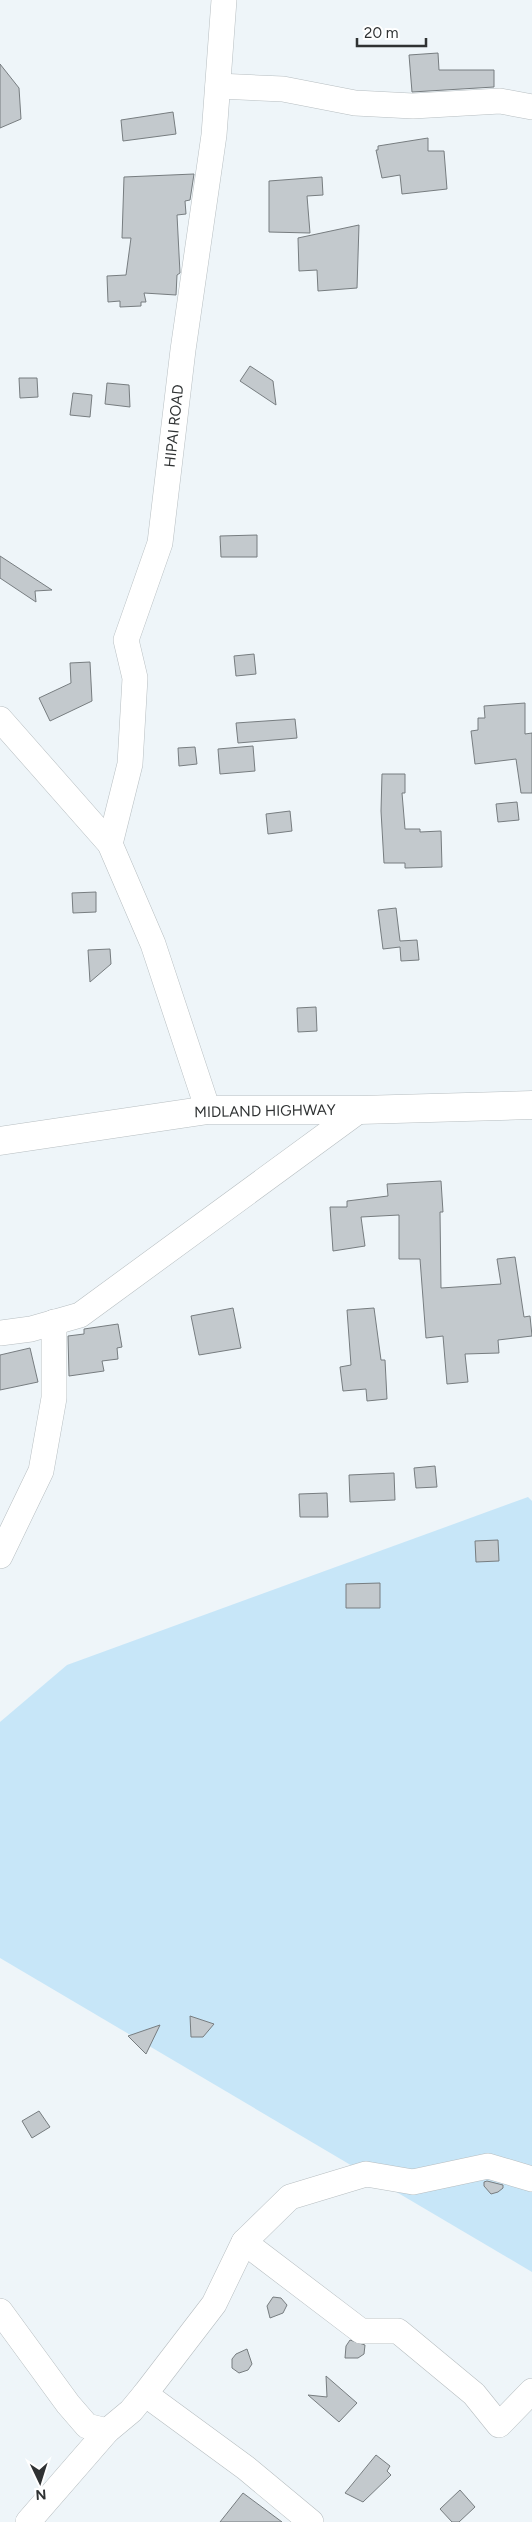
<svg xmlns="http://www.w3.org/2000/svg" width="532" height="2522" font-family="Figtree,sans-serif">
  <rect width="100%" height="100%" fill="#eef5f9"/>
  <polygon fill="#c7e6f8" points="528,1497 532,1501 532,2272 0,1958 0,1722 67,1665"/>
  <g fill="#c3c9cd" stroke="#777d80">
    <polygon points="438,53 439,70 494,70 494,87 412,92 409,55"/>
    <polygon points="0,64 19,88 21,119 0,128"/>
    <polygon points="173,112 176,134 123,141 121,120"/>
    <polygon points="428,138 428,151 444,151 447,189 402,194 400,175 382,178 376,150 378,150 378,146"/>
    <polygon points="194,174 190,200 185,201 186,214 177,215 180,273 177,275 176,295 144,293 146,302 141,302 141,306 120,307 120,301 108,302 107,276 126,275 131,238 122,238 124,177"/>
    <polygon points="322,177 323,195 307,196 310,233 269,232 269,181"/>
    <polygon points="359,225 357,288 318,291 317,270 299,271 298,238"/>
    <polygon points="250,366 273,381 276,405 240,381"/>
    <polygon points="19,378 37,378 38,397 20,398"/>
    <polygon points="107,383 129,385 130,407 105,404"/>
    <polygon points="73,393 92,395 90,417 70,415"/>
    <polygon points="257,535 257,557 221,557 220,536"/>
    <polygon points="0,556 52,590 35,591 36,602 0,578"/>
    <polygon points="254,654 256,674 236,676 234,656"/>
    <polygon points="90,662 92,701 50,721 39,698 71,683 70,663"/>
    <polygon points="525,703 525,734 532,733 532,793 521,793 516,759 475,764 471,731 478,730 478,718 485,718 484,706"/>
    <polygon points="295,719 297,738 238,743 236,723"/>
    <polygon points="253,746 255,771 220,774 218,749"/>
    <polygon points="195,747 197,764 179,766 178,748"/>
    <polygon points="382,774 405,774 405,793 402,793 405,829 420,829 420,832 441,831 442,867 405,868 405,863 384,863 381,811"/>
    <polygon points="517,802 519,820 498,822 496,804"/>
    <polygon points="290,811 292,831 268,834 266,814"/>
    <polygon points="96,892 96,912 73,913 72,893"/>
    <polygon points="396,908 400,941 417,940 419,960 401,961 400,947 383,949 378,910"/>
    <polygon points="110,949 111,964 90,982 88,950"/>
    <polygon points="316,1007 317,1031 298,1032 297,1008"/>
    <polygon points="441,1181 443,1212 440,1212 441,1288 501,1284 497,1259 515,1257 524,1317 530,1316 532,1336 498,1340 499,1353 465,1354 468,1382 447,1384 443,1336 426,1338 420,1259 399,1259 399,1215 361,1217 365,1246 333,1251 330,1207 347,1207 347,1201 388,1196 387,1184"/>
    <polygon points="233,1308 241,1348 199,1355 191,1316"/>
    <polygon points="374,1308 381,1360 385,1360 387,1399 367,1401 366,1389 343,1391 340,1367 351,1365 347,1310"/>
    <polygon points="118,1324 122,1347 117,1348 118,1359 102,1361 104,1371 69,1376 68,1336 84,1334 84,1329"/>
    <polygon points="30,1348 38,1382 0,1390 0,1355"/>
    <polygon points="435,1466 437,1487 416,1488 414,1468"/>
    <polygon points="394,1473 395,1500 350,1502 349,1475"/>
    <polygon points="327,1493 328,1517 300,1517 299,1494"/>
    <polygon points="498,1540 499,1561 476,1562 475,1541"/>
    <polygon points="380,1583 380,1608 346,1608 346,1584"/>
    <polygon points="190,2016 214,2024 203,2037 191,2037"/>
    <polygon points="160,2025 146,2054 128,2036"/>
    <polygon points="39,2111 50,2127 32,2138 22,2121"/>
    <polygon points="487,2181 503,2185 503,2188 498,2192 491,2194 484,2186 484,2182"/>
    <polygon points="273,2297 281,2298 287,2305 283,2313 270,2318 267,2306"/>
    <polygon points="350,2340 365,2345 364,2354 358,2358 345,2358 346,2346"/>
    <polygon points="247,2349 252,2364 248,2370 239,2373 232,2368 232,2359 236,2354"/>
    <polygon points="326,2376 357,2403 339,2422 308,2395 327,2397"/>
    <polygon points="376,2455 390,2466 387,2471 391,2475 363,2502 345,2493"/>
    <polygon points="460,2490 475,2507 459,2522 452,2522 440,2509"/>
    <polygon points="243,2493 282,2522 220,2522"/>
  </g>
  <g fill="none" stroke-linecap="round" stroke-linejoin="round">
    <defs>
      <g id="street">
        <polyline points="218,86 283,89 355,103 413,106 500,101 532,107"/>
        <polyline points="0,719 110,844 153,944 208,1110"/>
        <polyline points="110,844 130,764 135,678 126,640 160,543 183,350 214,135 224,0"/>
        <polyline points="0,1333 31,1329 80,1315 360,1110"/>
        <polyline points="0,1556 41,1471 54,1398 54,1322"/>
        <polyline points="244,2242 361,2331 398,2331 474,2394 499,2425 532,2391"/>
        <polyline points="0,2311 68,2404 87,2426 107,2431 131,2411 145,2394 214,2304 244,2242 290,2197 366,2174 413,2182 488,2166 532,2179"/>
        <polyline points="145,2394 246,2468 311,2522"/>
        <polyline points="28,2522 107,2431"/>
      </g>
      <polyline id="primary" points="0,1141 208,1110 360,1110 532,1105"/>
    </defs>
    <use href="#street" stroke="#b7bec1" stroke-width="26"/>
    <use href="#primary" stroke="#b7bec1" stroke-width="29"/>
    <use href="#street" stroke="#fff" stroke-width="25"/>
    <use href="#primary" stroke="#fff" stroke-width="28"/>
  </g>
  <g text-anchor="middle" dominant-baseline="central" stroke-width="4.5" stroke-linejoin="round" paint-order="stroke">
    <g font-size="15" fill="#2f3233" stroke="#fff">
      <text transform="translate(174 426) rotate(-84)">HIPAI ROAD</text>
      <text transform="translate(265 1111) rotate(-1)">MIDLAND HIGHWAY</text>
    </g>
  </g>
  <g transform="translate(40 2482) rotate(176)" stroke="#ffffff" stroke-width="4" paint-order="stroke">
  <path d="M0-4L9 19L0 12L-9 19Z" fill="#2f3233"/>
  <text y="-8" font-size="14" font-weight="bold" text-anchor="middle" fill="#2f3233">N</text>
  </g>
  <path d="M357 38v8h69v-8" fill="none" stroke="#2f3233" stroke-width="2.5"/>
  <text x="364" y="38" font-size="15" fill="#2f3233" stroke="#ffffff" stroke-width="4" paint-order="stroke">20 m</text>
</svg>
